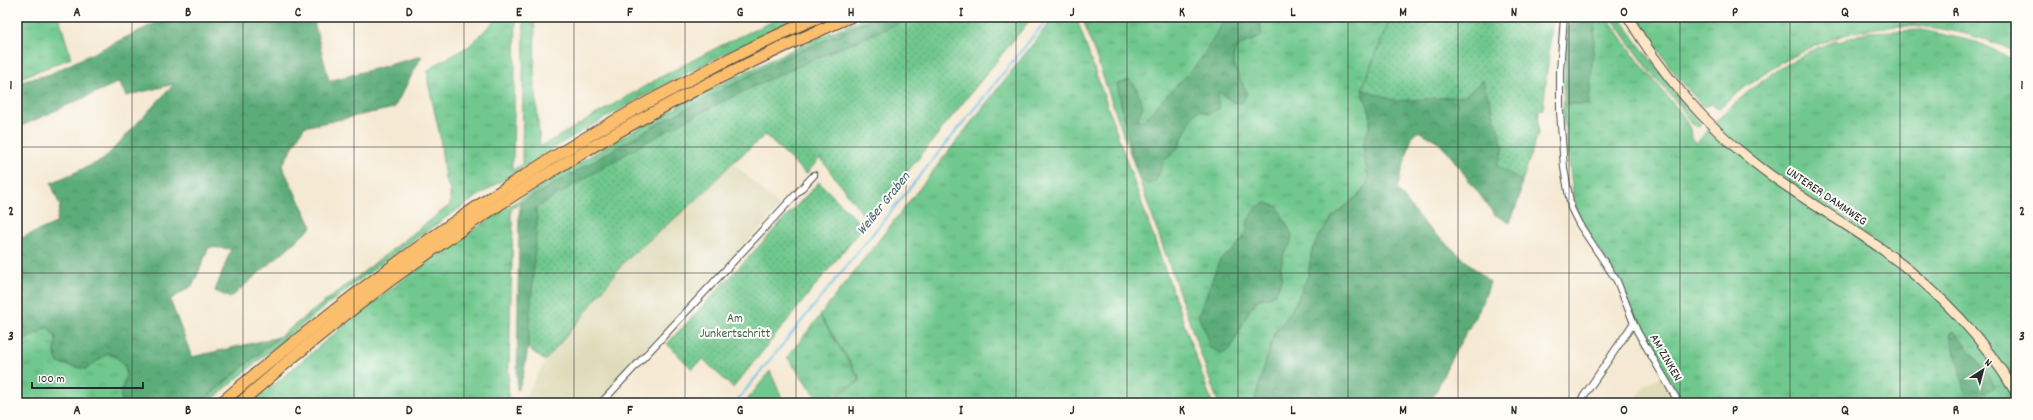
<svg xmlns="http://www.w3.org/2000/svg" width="2033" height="420" font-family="Dekko,sans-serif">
  <defs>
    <pattern id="grass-tufts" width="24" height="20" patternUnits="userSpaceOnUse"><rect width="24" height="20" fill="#70c88e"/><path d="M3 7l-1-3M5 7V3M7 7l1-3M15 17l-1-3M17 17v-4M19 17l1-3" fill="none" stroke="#5ca374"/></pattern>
    <pattern id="forest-crowns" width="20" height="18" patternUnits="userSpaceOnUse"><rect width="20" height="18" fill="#5cac79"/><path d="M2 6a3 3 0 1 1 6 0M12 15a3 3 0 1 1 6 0" fill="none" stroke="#4c8c63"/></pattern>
    <pattern id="garden-dots" width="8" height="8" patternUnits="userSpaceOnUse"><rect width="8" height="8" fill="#70c88e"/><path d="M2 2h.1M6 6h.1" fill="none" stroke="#5ca374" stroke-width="1.8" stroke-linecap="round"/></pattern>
  </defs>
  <rect width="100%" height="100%" fill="#fdfcf7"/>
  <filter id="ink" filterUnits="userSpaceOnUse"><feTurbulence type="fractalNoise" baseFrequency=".025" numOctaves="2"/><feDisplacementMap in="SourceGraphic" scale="8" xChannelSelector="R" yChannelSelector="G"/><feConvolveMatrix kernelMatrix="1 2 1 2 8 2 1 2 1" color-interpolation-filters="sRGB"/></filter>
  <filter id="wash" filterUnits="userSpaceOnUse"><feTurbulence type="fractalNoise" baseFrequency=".012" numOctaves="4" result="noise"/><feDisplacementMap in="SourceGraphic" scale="16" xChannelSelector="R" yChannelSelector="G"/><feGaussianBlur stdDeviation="0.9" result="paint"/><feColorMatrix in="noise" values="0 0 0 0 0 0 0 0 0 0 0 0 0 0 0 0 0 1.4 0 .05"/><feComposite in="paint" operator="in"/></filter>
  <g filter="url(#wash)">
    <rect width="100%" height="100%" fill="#f5e9d3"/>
    <g fill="#e0dcbb">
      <polygon points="733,163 780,207 609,388 625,403 521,403 545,362 626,261 703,194"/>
      <polygon points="1664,375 1678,403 1633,403 1647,383"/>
    </g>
    <g fill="url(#grass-tufts)" stroke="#4e7a5c">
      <polygon points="17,17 59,17 71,58 17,79"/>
      <path d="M 498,17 L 516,17 L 513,158 L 512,159 L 512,170 L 522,165 L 524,17 L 533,17 L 535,27 L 534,71 L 540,147 L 659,78 L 722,45 L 782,17 L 802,17 C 675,75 554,143 438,223 C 358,278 282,340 208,403 L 200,403 L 279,337 L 450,205 L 450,190 L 445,179 L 440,136 L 428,82 L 428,71 L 433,66 L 469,46 Z"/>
      <polygon points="831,17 839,17 789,39 456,225 620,122 761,48"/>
      <path d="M 867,17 L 877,17 C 749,71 631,140 511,209 L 511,222 L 513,223 L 508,403 L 253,403 C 302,361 351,318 403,280 C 546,174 703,86 867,17 Z"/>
      <polygon points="1054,17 1076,17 1212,403 826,403 861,380 820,315"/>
      <polygon points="1082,17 1391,17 1362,89 1370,113 1370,125 1363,145 1368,178 1366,186 1359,195 1335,215 1318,238 1312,250 1308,276 1297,300 1287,318 1274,333 1254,403 1218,403"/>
      <path d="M 1573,17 L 1607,17 L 1640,63 L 1684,117 L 1690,129 L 1691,138 L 1697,143 C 1734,98 1783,60 1837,40 L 1839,42 L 1867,32 L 1922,30 L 1977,42 L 2016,61 L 2016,403 L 1683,403 L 1637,323 L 1620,281 L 1582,223 L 1574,202 L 1563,112 L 1566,30 Z"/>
      <path d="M 1611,17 L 1620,17 C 1644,55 1674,89 1701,124 L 1698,127 L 1691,124 L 1681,107 L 1652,74 Z"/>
      <path d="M 1636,17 L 2016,17 L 2016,52 C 1901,0 1812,30 1719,108 L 1711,104 L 1703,107 L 1672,70 Z"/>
      <polygon points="820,316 860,380 821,403 787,357"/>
      <path d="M 48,327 L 56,338 L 55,354 L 58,363 L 86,369 L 108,353 C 145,369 111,390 124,403 L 17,403 L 17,344 Z"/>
    </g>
    <g fill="url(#forest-crowns)" stroke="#446c52">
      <path d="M 168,17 L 313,17 L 329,81 L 422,56 L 394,108 L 304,127 L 282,166 L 312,227 L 230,298 L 215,291 L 231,249 L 209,247 L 193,285 L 170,300 L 192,357 L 279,337 L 200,403 L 124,403 C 112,390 145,368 108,353 L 86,369 L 58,363 L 55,354 L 56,338 L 48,327 L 17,344 L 17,240 L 56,223 L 60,206 L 51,183 L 103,160 L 174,84 L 126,96 L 119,82 L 17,128 L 17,83 L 50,74 Z"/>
      <path d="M 877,17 L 914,17 C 846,45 778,74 712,107 C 652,137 594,173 536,208 L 537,222 C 535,250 531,374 517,390 L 519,215 L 521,203 L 663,121 L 773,63 Z"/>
      <path d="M 1226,17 L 1259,17 L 1262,36 C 1255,41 1246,41 1239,47 C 1224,58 1243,81 1247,93 L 1242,103 L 1234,103 L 1219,92 L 1217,96 L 1220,108 L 1209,114 L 1200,110 L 1193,114 L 1178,148 L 1164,161 L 1156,181 L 1149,184 L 1143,182 L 1131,151 L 1117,84 L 1130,80 L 1135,85 L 1143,107 L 1137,120 L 1145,120 C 1159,102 1175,87 1191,71 C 1205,55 1216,35 1226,17 Z"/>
      <path d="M 1291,17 L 1317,17 C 1312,24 1305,26 1297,25 Z"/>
      <polygon points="1574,17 1596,17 1589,105 1567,104 1568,32"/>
      <path d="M 1483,80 L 1504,148 L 1497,166 L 1522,181 L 1519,199 L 1510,223 L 1494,214 L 1450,155 L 1437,141 L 1419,131 L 1412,136 L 1397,189 L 1424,224 L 1490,282 C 1482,310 1465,333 1451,359 C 1443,373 1439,388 1430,403 L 1254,403 L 1274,333 L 1287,318 L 1297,300 L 1308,276 L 1312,250 L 1318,238 L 1335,215 L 1359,195 L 1366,186 L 1368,178 L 1363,145 L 1370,125 L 1370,113 L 1362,89 L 1397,101 L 1464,96 Z"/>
      <polygon points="1266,203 1278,207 1292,235 1290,245 1284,253 1281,266 1282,277 1276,293 1269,297 1259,299 1250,309 1231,348 1223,354 1208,347 1208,337 1198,316 1220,260 1233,250 1246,234 1248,220 1257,207"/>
      <polygon points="1954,331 1984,369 1995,387 1968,401 1950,334"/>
    </g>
    <g fill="url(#garden-dots)" stroke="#4e7a5c">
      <path d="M 914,17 L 1032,17 L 868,221 L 820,158 L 806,174 L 765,135 L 729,166 L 703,194 L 625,261 L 582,317 L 545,361 L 528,348 L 537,222 L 536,208 C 594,173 652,137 712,107 C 778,74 846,45 914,17 Z"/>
      <polygon points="1391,17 1553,17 1543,109 1539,110 1538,134 1522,181 1497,166 1504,148 1483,80 1464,96 1397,101 1362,89"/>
      <polygon points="819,182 861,224 862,228 733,388 703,359 692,369 667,344"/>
    </g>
    <polygon fill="#70c88e" stroke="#4e7a5c" points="770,371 784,403 745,403"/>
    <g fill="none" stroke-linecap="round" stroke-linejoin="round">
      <polyline stroke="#6dc3ea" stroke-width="2" points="735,403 1049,17"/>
    </g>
  </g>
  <g filter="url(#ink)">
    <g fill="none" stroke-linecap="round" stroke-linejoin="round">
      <defs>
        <g id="street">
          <polyline points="1564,17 1560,71 1560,111 1564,168 1571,208 1579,224 1617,281 1637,331 1679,403"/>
          <polyline points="514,402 514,403"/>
          <polyline points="601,403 814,175"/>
          <polyline points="1579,403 1633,324"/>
        </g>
        <path id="secondary" d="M 1628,17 C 1660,72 1705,125 1756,164 C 1796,196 1841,220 1883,250 C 1935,288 1983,337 2016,393"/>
        <g id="highway">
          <path d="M 221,403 C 368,277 521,167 693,78 C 734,56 776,35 819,17"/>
          <path d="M 240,403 C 420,242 628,112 850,17"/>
        </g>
      </defs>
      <use href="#street" stroke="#494844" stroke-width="8"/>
      <use href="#secondary" stroke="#494844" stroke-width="11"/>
      <use href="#highway" stroke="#494844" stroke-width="13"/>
      <use href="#street" stroke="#fff" stroke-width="6"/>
      <use href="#secondary" stroke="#fde5c5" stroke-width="9"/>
      <use href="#highway" stroke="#fabe6d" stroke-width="11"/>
    </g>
  </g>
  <path fill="none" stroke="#2b2b2b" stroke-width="1" stroke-opacity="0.55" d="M 132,17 L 132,403M 243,17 L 243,403M 354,17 L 354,403M 464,17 L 464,403M 574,17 L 574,403M 685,17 L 685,403M 796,17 L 796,403M 906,17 L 906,403M 1016,17 L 1016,403M 1127,17 L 1127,403M 1238,17 L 1238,403M 1348,17 L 1348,403M 1458,17 L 1458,403M 1569,17 L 1569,403M 1680,17 L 1680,403M 1790,17 L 1790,403M 1900,17 L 1900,403M 17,147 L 2016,147M 17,273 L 2016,273"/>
  <g text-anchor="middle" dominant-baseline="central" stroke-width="4" stroke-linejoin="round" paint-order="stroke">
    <g font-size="13" fill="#2b2b2b" stroke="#fdfcf7">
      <text transform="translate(1826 197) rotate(34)">UNTERER DAMMWEG</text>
      <text transform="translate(1665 358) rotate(60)">AM ZINKEN</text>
    </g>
    <g font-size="13" fill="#43624e" stroke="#fdfcf7">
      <text x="735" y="319">Am<tspan x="735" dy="15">Junkertschritt</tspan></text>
    </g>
    <g font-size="14" font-style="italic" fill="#42606e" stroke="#fdfcf7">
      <text transform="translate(884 204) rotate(-51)">Weißer Graben</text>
    </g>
  </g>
  <rect width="2033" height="420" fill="none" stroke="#fdfcf7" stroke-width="44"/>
  <g transform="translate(1983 370) rotate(36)" stroke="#fdfcf7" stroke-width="3" paint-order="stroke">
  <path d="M0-3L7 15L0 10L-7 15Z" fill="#2b2b2b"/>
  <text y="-6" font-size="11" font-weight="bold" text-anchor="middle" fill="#2b2b2b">N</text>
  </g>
  <path d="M32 382v6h111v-6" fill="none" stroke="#2b2b2b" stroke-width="2"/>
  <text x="38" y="382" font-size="12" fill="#2b2b2b" stroke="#fdfcf7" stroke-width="3" paint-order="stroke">100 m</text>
  <rect x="22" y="22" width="1989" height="376" fill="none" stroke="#2b2b2b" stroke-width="1.5"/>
  <g font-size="13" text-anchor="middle" font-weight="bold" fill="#2b2b2b">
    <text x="77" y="16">A</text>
    <text x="188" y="16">B</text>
    <text x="298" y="16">C</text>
    <text x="409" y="16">D</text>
    <text x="519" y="16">E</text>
    <text x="630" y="16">F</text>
    <text x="740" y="16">G</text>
    <text x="851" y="16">H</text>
    <text x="961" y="16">I</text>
    <text x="1072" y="16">J</text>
    <text x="1182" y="16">K</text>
    <text x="1293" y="16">L</text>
    <text x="1403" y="16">M</text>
    <text x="1514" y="16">N</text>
    <text x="1624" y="16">O</text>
    <text x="1735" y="16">P</text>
    <text x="1845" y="16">Q</text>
    <text x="1956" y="16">R</text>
    <text x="11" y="89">1</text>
    <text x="2022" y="89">1</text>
    <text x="11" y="215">2</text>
    <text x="2022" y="215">2</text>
    <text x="11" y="340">3</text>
    <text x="2022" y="340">3</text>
    <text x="77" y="414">A</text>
    <text x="188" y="414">B</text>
    <text x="298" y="414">C</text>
    <text x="409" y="414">D</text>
    <text x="519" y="414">E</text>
    <text x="630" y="414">F</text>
    <text x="740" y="414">G</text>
    <text x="851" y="414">H</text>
    <text x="961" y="414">I</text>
    <text x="1072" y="414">J</text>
    <text x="1182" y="414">K</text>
    <text x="1293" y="414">L</text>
    <text x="1403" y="414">M</text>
    <text x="1514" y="414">N</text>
    <text x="1624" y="414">O</text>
    <text x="1735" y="414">P</text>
    <text x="1845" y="414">Q</text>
    <text x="1956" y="414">R</text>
  </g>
</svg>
